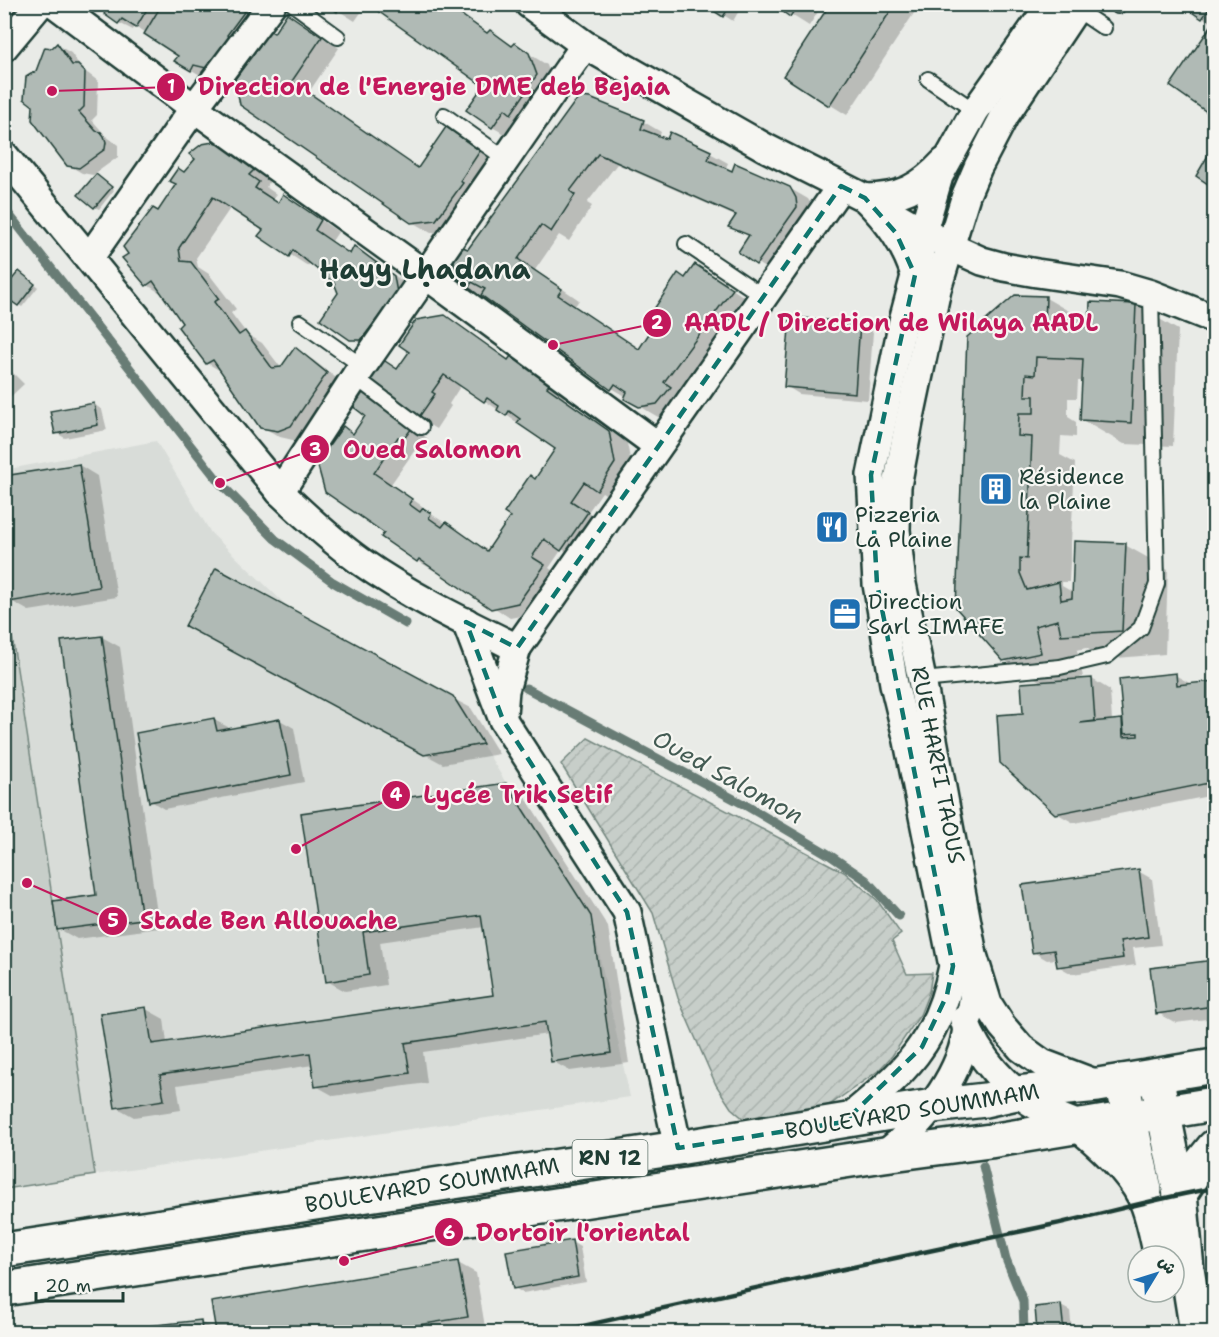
<svg xmlns="http://www.w3.org/2000/svg" width="1219" height="1337" font-family="'Shantell Sans','Playpen Sans Arabic',sans-serif">
  <defs>
    <pattern id="garden-furrows" width="10" height="10" patternUnits="userSpaceOnUse" patternTransform="scale(1.5)"><rect width="10" height="10" fill="#c7cec9"/><path d="M-1 1l2-2M0 10L10 0M9 11l2-2" fill="none" stroke="#aab2ad"/></pattern>
  </defs>
  <rect width="100%" height="100%" fill="#e9ebe7"/>
  <filter id="ink" filterUnits="userSpaceOnUse"><feTurbulence type="fractalNoise" baseFrequency=".0167" numOctaves="2"/><feDisplacementMap in="SourceGraphic" scale="12" xChannelSelector="R" yChannelSelector="G"/><feConvolveMatrix kernelMatrix="1 2 1 2 8 2 1 2 1" color-interpolation-filters="sRGB"/></filter>
  <g filter="url(#ink)">
    <polygon fill="#d8dcd8" points="156,441 211,533 287,606 453,696 506,783 591,916 630,1097 95,1175 5,591 4,470"/>
    <polygon fill="url(#garden-furrows)" stroke="#73867e" stroke-width="1.5" points="588,738 844,872 877,900 901,934 892,941 907,974 932,973 929,992 920,1015 892,1056 878,1071 831,1104 793,1118 762,1123 745,1120 731,1108 716,1085 678,998 653,913 561,764"/>
    <polygon fill="#c7cec9" stroke="#73867e" stroke-width="1.5" points="5,591 95,1175 5,1189 4,1189"/>
    <g fill="#0003">
      <polygon points="4,4 23,4 4,42"/>
      <polygon points="101,4 188,4 194,9 197,4 284,4 209,80 176,61 180,55 147,33 135,26 133,30 119,23 106,13 109,9"/>
      <polygon points="328,4 367,4 355,21"/>
      <polygon points="370,4 447,4 489,34 490,32 514,46 515,45 547,65 554,86 510,137 492,127 485,85"/>
      <polygon points="706,4 743,4 733,21"/>
      <polygon points="774,4 823,4 809,26"/>
      <polygon points="832,4 920,4 847,115 829,104"/>
      <polygon points="1183,4 1214,4 1214,115 1172,85 1214,25"/>
      <polygon points="288,15 339,48 309,92 419,169 447,129 497,162 454,230 431,233 412,222 241,104 274,35"/>
      <polygon points="57,45 71,53 82,69 98,81 97,115 92,120 106,136 118,145 118,157 93,175 82,173 68,165 37,72"/>
      <polygon points="590,99 644,122 661,132 659,138 710,153 728,163 725,170 789,188 808,199 814,209 774,274 740,252 750,237 730,226 737,217 617,164 587,203 592,206 569,241 559,235 535,270 579,300 575,306 640,350 686,280 713,276 750,301 675,414 658,417 626,398 627,397 612,388 487,298 468,288 456,273 469,251"/>
      <polygon points="223,147 242,158 270,181 266,187 276,194 272,199 279,204 284,196 302,207 338,232 332,241 351,254 355,248 372,258 411,288 369,349 351,338 336,282 310,262 308,266 261,236 265,229 231,207 196,258 198,267 209,274 236,309 231,313 247,334 262,343 282,369 295,349 313,360 344,384 309,436 297,441 280,437 261,426 224,373 207,363 184,324 164,295 147,285 124,258 130,254 185,174"/>
      <polygon points="1214,148 1214,186 1198,175"/>
      <polygon points="100,178 114,190 99,209 95,207"/>
      <polygon points="23,275 38,287 22,307 19,305"/>
      <polygon points="1016,297 1046,298 1091,324 1136,305 1178,330 1173,446 1124,444 1082,420 1083,381 1078,381 1077,398 1068,398 1068,417 1076,422 1076,437 1061,436 1060,455 1075,463 1069,582 1062,582 1062,586 1074,593 1125,545 1168,569 1165,654 1105,659 1086,648 1077,650 1083,677 1074,679 1074,681 1092,679 1110,690 1112,721 1121,720 1125,722 1175,675 1193,685 1214,682 1214,795 1074,823 1056,813 1024,715 1043,683 1004,660"/>
      <polygon points="445,317 510,360 512,358 529,368 567,394 564,398 627,443 633,474 615,500 602,492 588,512 605,523 580,560 562,549 549,568 561,577 536,613 510,618 437,569 435,571 418,561 386,533 343,428 355,434 380,401 428,439 422,449 417,447 391,484 429,511 428,512 489,551 557,449 461,385 449,404 451,406 436,429 418,418 398,370"/>
      <polygon points="860,324 873,332 868,400 799,394 786,386"/>
      <polygon points="4,364 24,384 4,403"/>
      <polygon points="94,404 102,410 107,430 65,438 56,433"/>
      <polygon points="4,426 7,428 12,447 4,448"/>
      <polygon points="79,465 97,476 117,597 29,611 11,601"/>
      <polygon points="205,636 452,698 471,708 499,754 443,764"/>
      <polygon points="102,637 120,647 159,928 77,939 59,929 98,896"/>
      <polygon points="214,720 228,727 228,730 280,720 294,728 304,782 164,809 151,801"/>
      <polygon points="505,785 524,795 608,927 629,1063 570,1071 552,1061 548,1034 423,1052 427,1083 334,1096 316,1086 313,1065 177,1085 181,1110 134,1117 116,1107 146,1009 164,1019 167,1043 494,996 484,927 380,942 386,985 345,991 327,981 303,814"/>
      <polygon points="1138,871 1152,879 1161,945 1133,948 1136,965 1072,974 1058,966 1057,959 1047,960 1033,952"/>
      <polygon points="1214,962 1214,1018 1176,1023 1158,1013 1152,970"/>
      <polygon points="571,1242 580,1247 586,1282 523,1293 514,1288"/>
      <polygon points="458,1263 476,1273 485,1327 450,1332 218,1332 213,1304"/>
      <polygon points="1061,1306 1070,1311 1072,1332 1038,1332 1036,1308"/>
      <polygon points="200,1322 209,1327 210,1332 114,1332"/>
    </g>
    <g fill="none" stroke-linecap="round" stroke-linejoin="round">
      <g stroke="#687c75" stroke-width="9">
        <polyline points="4,208 220,483 275,539 333,582 406,624"/>
        <polyline points="526,688 745,805 828,854 866,880 899,916"/>
        <polyline points="983,1166 1006,1259 1023,1301 1024,1332"/>
      </g>
    </g>
    <g fill="#b0bab5" stroke="#1f3d34" stroke-width="1.5">
      <polygon points="99,4 150,4 136,28 122,19 118,24 104,14 107,8"/>
      <polygon points="162,4 190,4 194,7 195,4 250,4 227,35 233,39 221,60 215,56 210,64 206,68 194,65 191,71 174,61 178,56 144,34"/>
      <polygon points="326,4 342,4 337,12"/>
      <polygon points="368,4 446,4 487,33 490,30 512,46 515,43 529,53 537,75 529,86 524,83 520,88 526,92 511,114 505,109 492,128 466,110 483,86"/>
      <polygon points="703,4 731,4 723,17"/>
      <polygon points="772,4 798,4 790,17"/>
      <polygon points="830,4 895,4 829,106 783,76"/>
      <polygon points="1180,4 1212,4 1202,19"/>
      <polygon points="287,13 322,37 292,81 418,168 446,127 480,151 460,181 463,183 436,220 411,223 240,105 235,79 269,30 274,33"/>
      <polygon points="1213,23 1214,24 1214,117 1170,86"/>
      <polygon points="57,43 72,65 78,65 85,72 84,107 79,112 96,131 101,132 104,136 106,142 105,149 79,168 67,166 32,120 33,106 24,99 26,77 36,71 45,47 52,48"/>
      <polygon points="581,97 590,98 644,120 641,129 667,139 670,132 711,151 708,160 732,171 735,163 790,187 796,198 797,207 756,265 738,252 749,235 728,227 736,215 598,154 570,191 575,195 551,232 541,225 518,259 562,289 558,295 639,349 660,317 652,312 678,273 685,278 695,264 733,289 664,382 671,387 657,404 639,407 624,399 627,392 615,384 611,390 481,295 485,289 472,282 467,290 455,273 454,259 460,246 468,249 574,103"/>
      <polygon points="213,142 224,145 254,170 249,175 259,182 255,188 278,203 283,194 321,220 315,230 350,254 354,246 394,276 397,293 361,340 350,340 320,319 338,293 334,283 293,250 289,257 258,236 263,230 213,197 179,248 181,261 191,262 219,299 214,302 239,335 245,331 272,368 281,367 295,347 327,373 291,426 278,431 260,428 213,360 206,364 178,327 182,323 153,281 146,286 122,258 128,254 123,247 153,208 158,211 176,184 169,181 178,168 184,172 195,159 189,154 202,144"/>
      <polygon points="1214,145 1214,188 1196,176"/>
      <polygon points="96,174 112,187 94,208 78,195"/>
      <polygon points="19,271 35,284 18,306 4,296 4,289"/>
      <polygon points="1015,295 1046,296 1045,325 1089,327 1090,302 1136,304 1131,423 1080,420 1083,359 1036,357 1035,375 1026,374 1025,396 1034,396 1034,413 1019,413 1018,436 1032,437 1027,559 1020,558 1020,573 1027,590 1059,582 1061,600 1072,598 1074,541 1126,543 1122,631 1061,635 1058,620 1035,626 1041,653 1003,661 956,608 967,337"/>
      <polygon points="445,315 508,360 511,356 550,383 547,387 609,431 615,463 597,491 584,482 571,501 588,512 561,551 544,539 532,557 545,565 518,603 491,609 419,559 417,562 381,537 384,533 325,492 317,463 343,426 353,434 365,416 351,405 362,389 412,428 403,440 398,437 374,473 412,499 409,504 420,512 423,508 431,513 429,518 442,527 446,522 487,551 510,517 504,513 530,475 535,479 555,449 517,423 520,419 509,411 506,416 497,410 499,406 487,398 484,402 444,375 432,392 435,394 417,420 367,382 382,359 397,369 409,352 399,345 416,320"/>
      <polygon points="790,317 860,323 855,393 784,387"/>
      <polygon points="94,403 98,425 55,434 50,411"/>
      <polygon points="79,464 99,587 9,602 4,570 4,476"/>
      <polygon points="216,568 453,696 483,744 424,755 185,626"/>
      <polygon points="102,636 142,919 57,930 53,901 96,895 61,641"/>
      <polygon points="1176,673 1177,685 1214,681 1214,782 1055,814 1000,763 997,715 1023,713 1021,683 1092,678 1095,721 1080,723 1122,719 1123,737 1138,736 1138,733 1124,734 1119,679"/>
      <polygon points="214,718 217,731 280,719 291,775 149,802 136,733"/>
      <polygon points="506,783 591,916 611,1053 551,1062 545,1022 405,1043 410,1073 315,1087 310,1053 160,1075 164,1100 115,1108 100,1014 146,1007 152,1044 493,995 481,915 363,932 369,975 326,982 301,813"/>
      <polygon points="1139,869 1148,937 1120,941 1123,958 1057,967 1054,950 1032,953 1022,885"/>
      <polygon points="1214,960 1214,1006 1156,1014 1150,968"/>
      <polygon points="572,1240 578,1277 513,1289 506,1251"/>
      <polygon points="458,1261 468,1317 375,1332 216,1332 211,1302"/>
      <polygon points="1061,1304 1064,1332 1037,1332 1035,1307"/>
      <polygon points="201,1320 202,1332 112,1332 112,1330"/>
    </g>
    <g fill="none" stroke-linecap="round" stroke-linejoin="round">
      <defs>
        <g id="service">
          <polyline points="293,4 338,37"/>
          <polyline points="1115,4 1118,6"/>
          <polyline points="1076,9 1104,28"/>
          <polyline points="928,79 975,111"/>
          <polyline points="444,115 507,160"/>
          <polyline points="686,244 763,296"/>
          <polyline points="300,322 362,366"/>
          <polyline points="355,377 421,427"/>
          <polyline points="922,680 1060,667 1107,656 1141,628 1157,584 1151,294"/>
        </g>
        <g id="minor">
          <polyline points="55,4 194,108 426,275 658,446"/>
          <polyline points="529,4 585,45 766,148 865,198 949,246 982,261 1004,267 1037,273 1120,285 1151,294 1214,319"/>
          <polyline points="1079,4 1005,115 978,167 966,195 937,289 909,422 897,486 896,530 902,584 922,680 973,955 988,1004 1002,1026 1021,1048 1042,1063 1097,1084"/>
          <polyline points="4,47 40,4"/>
          <path d="M 4,155 L 280,492 C 305,516 331,540 360,561 C 408,595 464,622 517,648 L 841,186"/>
          <polyline points="90,257 194,108 272,4"/>
          <path d="M 915,275 C 905,243 888,221 865,198 C 900,198 920,188 944,162"/>
          <polyline points="280,492 355,377 585,45"/>
          <polyline points="466,622 503,720 627,912 678,1148"/>
          <polyline points="503,714 505,690 517,648"/>
          <path d="M 964,1020 C 978,1058 1007,1090 1042,1109 C 1055,1116 1068,1120 1081,1126"/>
          <path d="M 844,1122 C 903,1073 938,1045 953,966 L 908,741 L 894,684 L 877,584 L 871,475 L 903,321 L 919,261 L 923,231 L 939,176 L 975,111 L 1051,4"/>
          <path d="M 884,1155 C 919,1128 959,1078 966,1034 C 967,1031 966,1028 966,1025 C 967,1019 971,1013 972,1007 C 974,997 974,986 974,975"/>
        </g>
        <g id="tertiary">
          <polyline points="1156,1076 1180,1194 1187,1269 1197,1332"/>
          <polyline points="1122,1081 1145,1190"/>
          <path d="M 1081,1126 C 1104,1145 1138,1176 1148,1205 C 1154,1221 1157,1239 1161,1256"/>
        </g>
        <g id="primary">
          <polyline points="1180,1194 1197,1168 1214,1147"/>
          <polyline points="4,1250 678,1148 933,1106 985,1100 1017,1093 1098,1085 1214,1066"/>
          <polyline points="4,1289 884,1155 990,1141 1214,1104"/>
        </g>
      </defs>
      <use href="#service" stroke="#1f3d34" stroke-width="18"/>
      <use href="#minor" stroke="#1f3d34" stroke-width="32"/>
      <use href="#tertiary" stroke="#1f3d34" stroke-width="38"/>
      <use href="#primary" stroke="#1f3d34" stroke-width="38"/>
      <use href="#service" stroke="#f6f6f2" stroke-width="14"/>
      <use href="#minor" stroke="#f6f6f2" stroke-width="27"/>
      <use href="#tertiary" stroke="#f6f6f2" stroke-width="33"/>
      <use href="#primary" stroke="#f6f6f2" stroke-width="33"/>
      <path stroke="#1f3d34" stroke-width="4.5" d="M 556,1332 C 719,1295 882,1261 1046,1226 C 1102,1214 1158,1198 1214,1188"/>
    </g>
  </g>
  <path fill="none" stroke="#0f766e" stroke-width="4.5" stroke-dasharray="12 8" stroke-linejoin="round" d="M 841,186 L 865,198 L 896,233 L 915,275 L 871,475 L 877,584 L 953,966 L 947,995 L 922,1047 L 844,1122 L 678,1148 L 627,912 L 503,720 L 466,622 L 517,648 Z"/>
  <defs>
    <symbol id="building-square" viewBox="-11 -11 22 22"><rect x="-9" y="-9" width="18" height="18" rx="4" fill="#1f6fb2" stroke="#f6f6f2"/><path d="M-4-6H4V6H1V3H-1V6H-4ZM-2.5-4.3h1.7v1.8h-1.7ZM.8-4.3h1.7v1.8H.8ZM-2.5-1h1.7V.8h-1.7ZM.8-1h1.7V.8H.8Z" fill="#fff"/></symbol>
    <symbol id="restaurant-square" viewBox="-11 -11 22 22"><rect x="-9" y="-9" width="18" height="18" rx="4" fill="#1f6fb2" stroke="#f6f6f2"/><path d="M-5-6h1v4h1v-4h1v4h1v-4h1v5L-1.5 .5V6h-2V.5L-5-1ZM5-6V6H3V1.5H1.5Q1.5-4 5-6Z" fill="#fff"/></symbol>
    <symbol id="office-square" viewBox="-11 -11 22 22"><rect x="-9" y="-9" width="18" height="18" rx="4" fill="#1f6fb2" stroke="#f6f6f2"/><path d="M-6-3h4V-5.5h4V-3h4V5H-6ZM-1-4.5V-3h2v-1.5ZM-6 0V1H6V0Z" fill="#fff"/></symbol>
  </defs>
  <g fill-rule="evenodd">
    <use href="#building-square" x="977" y="470" width="38" height="38"/>
    <use href="#restaurant-square" x="813" y="508" width="38" height="38"/>
    <use href="#office-square" x="826" y="595" width="38" height="38"/>
  </g>
  <g text-anchor="middle" dominant-baseline="central" stroke-width="4.5" stroke-linejoin="round" paint-order="stroke">
    <rect fill="#f6f6f2" stroke="#60746d" stroke-width="1.5" x="572.5" y="1140" width="75" height="36" rx="4.5"/>
    <g font-size="21" font-weight="bold" fill="#1f3d34">
      <text x="610" y="1158">RN 12</text>
    </g>
    <g font-size="22" fill="#1f3d34" stroke="#f6f6f2" text-anchor="start">
      <text x="1019" y="476">Résidence<tspan x="1019" dy="25">la Plaine</tspan></text>
      <text x="855" y="514">Pizzeria<tspan x="855" dy="25">La Plaine</tspan></text>
      <text x="868" y="601">Direction<tspan x="868" dy="25">Sarl SIMAFE</tspan></text>
    </g>
    <g font-size="22" fill="#1f3d34" stroke="#f6f6f2">
      <text transform="translate(938 765) rotate(79)">RUE HARFI TAOUS</text>
      <text transform="translate(912 1111) rotate(-9)">BOULEVARD SOUMMAM</text>
      <text transform="translate(432 1185) rotate(-9)">BOULEVARD SOUMMAM</text>
    </g>
    <g font-size="24" font-style="italic" fill="#445c54" stroke="#f6f6f2">
      <text transform="translate(728 777) rotate(29)">Oued Salomon</text>
    </g>
    <g font-size="28" font-weight="bold" fill="#1f3d34" stroke="#f6f6f2">
      <text x="425" y="269">Ḥayy Lḥaḍana</text>
    </g>
  </g>
  <path fill="none" stroke="#c2185b" stroke-width="2" d="M52 91L171 87M553 345L657 323M220 483L315 449M296 849L396 795M27 883L113 921M344 1261L449 1232"/>
  <g fill="#c2185b" stroke="#f6f6f2" stroke-width="2">
    <circle cx="52" cy="91" r="6"/>
    <circle cx="553" cy="345" r="6"/>
    <circle cx="220" cy="483" r="6"/>
    <circle cx="296" cy="849" r="6"/>
    <circle cx="27" cy="883" r="6"/>
    <circle cx="344" cy="1261" r="6"/>
    <circle cx="171" cy="87" r="15"/>
    <circle cx="657" cy="323" r="15"/>
    <circle cx="315" cy="449" r="15"/>
    <circle cx="396" cy="795" r="15"/>
    <circle cx="113" cy="921" r="15"/>
    <circle cx="449" cy="1232" r="15"/>
  </g>
  <g font-size="18" text-anchor="middle" font-weight="bold" fill="#fff">
    <text x="171" y="93">1</text>
    <text x="657" y="329">2</text>
    <text x="315" y="456">3</text>
    <text x="396" y="801">4</text>
    <text x="113" y="927">5</text>
    <text x="449" y="1239">6</text>
  </g>
  <g font-size="24" text-anchor="middle" font-weight="bold" fill="#c2185b" stroke="#f6f6f2" stroke-width="4.5" stroke-linejoin="round" paint-order="stroke">
    <text x="434" y="95">Direction de l'Energie DME deb Bejaia</text>
    <text x="891" y="331">AADL / Direction de Wilaya AADL</text>
    <text x="432" y="458">Oued Salomon</text>
    <text x="518" y="803">Lycée Trik Setif</text>
    <text x="269" y="929">Stade Ben Allouache</text>
    <text x="583" y="1241">Dortoir l'oriental</text>
  </g>
  <rect width="1219" height="1337" fill="none" stroke="#f6f6f2" stroke-width="24"/>
  <rect x="12" y="12" width="1195" height="1313" fill="none" stroke="#1f3d34" stroke-width="2" filter="url(#ink)"/>
  <g transform="translate(1156 1274) rotate(52)"><circle r="28" fill="#f6f6f2" stroke="#a0aca6" stroke-width="1.5"/>
  <path d="M0-4.5L10 22L0 15L-10 22Z" fill="#1f6fb2"/>
  <text y="-9" font-size="16" font-weight="bold" text-anchor="middle" fill="#1f3d34">ش</text>
  </g>
  <path d="M36 1292v9h87v-9" fill="none" stroke="#1f3d34" stroke-width="3"/>
  <text x="45" y="1292" font-size="18" fill="#1f3d34" stroke="#f6f6f2" stroke-width="4.5" paint-order="stroke">20 m</text>
</svg>
